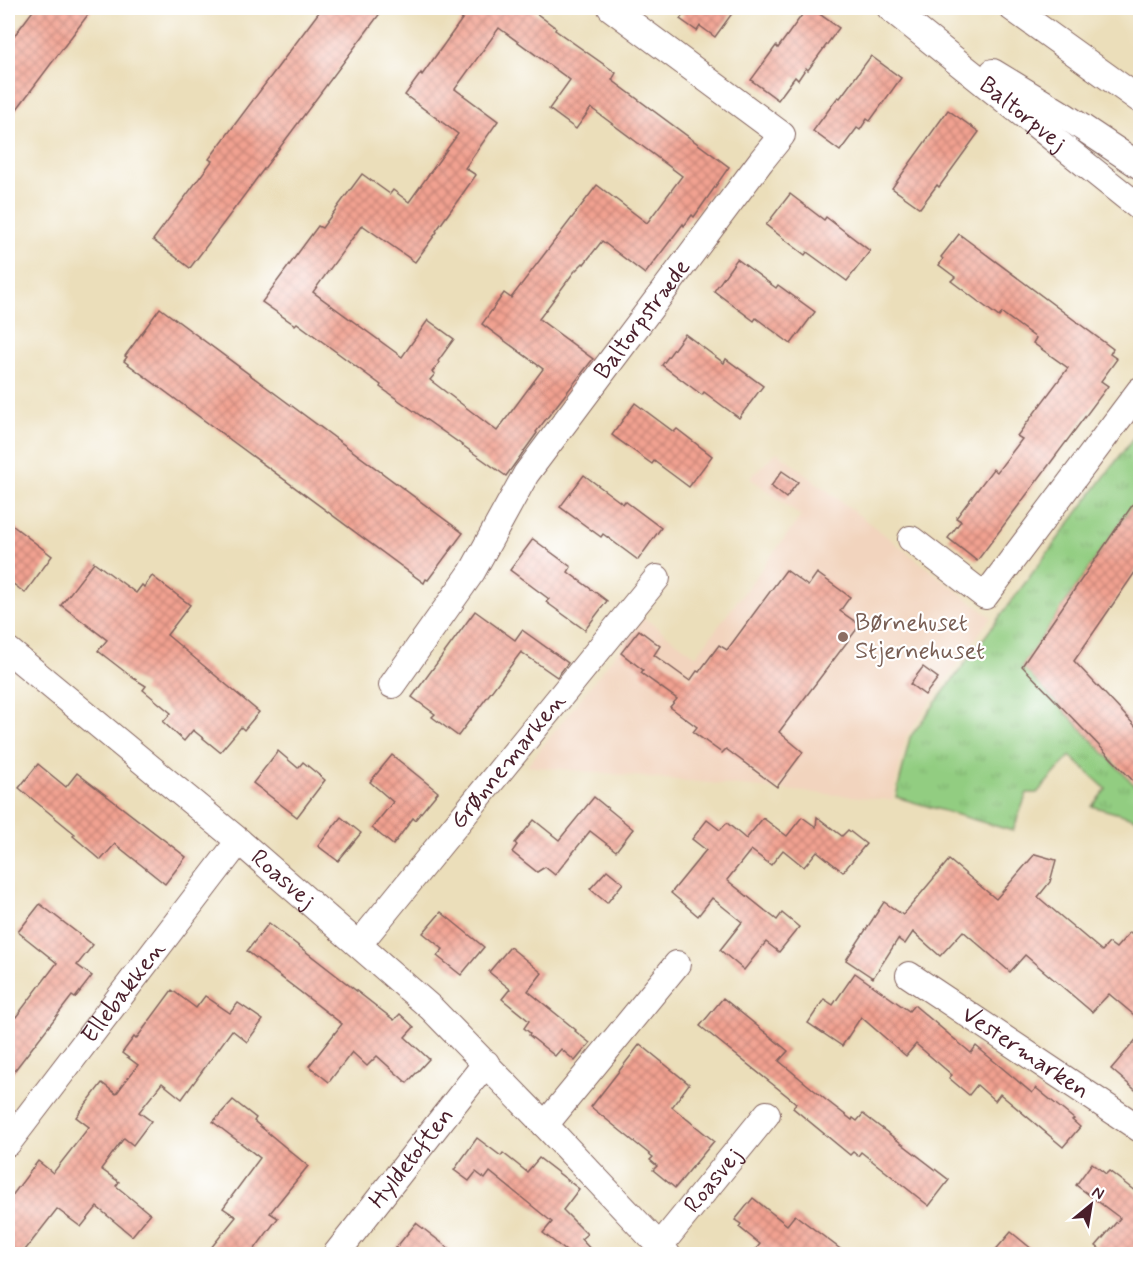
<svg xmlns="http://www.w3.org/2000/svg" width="1148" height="1262" font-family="Mynerve,sans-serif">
  <defs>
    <pattern id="grass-tufts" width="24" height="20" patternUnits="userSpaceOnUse" patternTransform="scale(1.5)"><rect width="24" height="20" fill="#92cd81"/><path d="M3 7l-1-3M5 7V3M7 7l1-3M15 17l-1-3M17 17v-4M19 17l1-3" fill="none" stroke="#7fb070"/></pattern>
    <pattern id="building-cross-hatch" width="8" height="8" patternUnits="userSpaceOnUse" patternTransform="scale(1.5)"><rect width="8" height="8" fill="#f2a291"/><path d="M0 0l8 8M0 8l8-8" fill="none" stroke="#c68377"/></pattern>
  </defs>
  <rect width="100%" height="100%" fill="#fff"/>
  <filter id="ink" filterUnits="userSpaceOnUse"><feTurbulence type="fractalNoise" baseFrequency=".0167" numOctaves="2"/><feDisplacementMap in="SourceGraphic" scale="12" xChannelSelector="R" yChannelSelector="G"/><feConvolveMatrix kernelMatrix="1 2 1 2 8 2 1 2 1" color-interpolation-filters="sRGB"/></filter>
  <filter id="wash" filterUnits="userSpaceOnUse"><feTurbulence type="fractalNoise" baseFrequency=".008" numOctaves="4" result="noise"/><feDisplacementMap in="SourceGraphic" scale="24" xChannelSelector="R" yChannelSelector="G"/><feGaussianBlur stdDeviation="1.35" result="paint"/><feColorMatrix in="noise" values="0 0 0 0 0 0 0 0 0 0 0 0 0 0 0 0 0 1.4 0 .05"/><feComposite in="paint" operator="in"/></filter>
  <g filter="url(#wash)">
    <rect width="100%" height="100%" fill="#ebdeba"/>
    <polygon fill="#f2d4be" points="777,452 991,617 906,737 892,800 527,766 644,618 696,656 801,516 750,478"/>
    <polygon fill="url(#grass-tufts)" stroke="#6e7656" stroke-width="1.5" points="1140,429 1140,494 1022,666 1140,791 1140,820 1092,806 1106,789 1070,756 1037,793 1027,793 1013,831 896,797 910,737"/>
    <g id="blocks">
      <g fill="url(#building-cross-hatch)" fill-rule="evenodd">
        <polygon points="35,8 93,8 8,121 8,44"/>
        <polygon points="322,8 384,8 190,268 153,240 212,161 209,159"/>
        <path d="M 470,8 L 529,8 L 556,28 L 555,30 L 616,73 L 612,80 L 729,167 L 694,217 L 692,215 L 684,226 L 683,224 L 645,274 L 602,241 L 584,264 L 583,263 L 574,272 L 539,319 L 593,359 L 536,432 L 537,433 L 506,476 L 380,387 L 381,385 L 297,323 L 295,325 L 262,302 L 318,226 L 322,228 L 362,174 L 390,194 L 393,190 L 409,202 L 458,134 L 405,95 L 421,73 L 422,75 ZM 499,28 L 570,80 L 549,109 L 576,129 L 591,108 L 682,176 L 647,223 L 597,185 L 511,298 L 504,293 L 482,324 L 543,369 L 497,431 L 430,380 L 435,374 L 432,372 L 439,363 L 438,361 L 454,339 L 428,320 L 402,357 L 313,292 L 362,225 L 415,262 L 437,232 L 436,231 L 476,175 L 465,168 L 498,121 L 455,89 Z"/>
        <polygon points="675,8 736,8 715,37 700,26 697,31 680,19 684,14"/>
        <polygon points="807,8 811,8 839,28 808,70 806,68 798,80 795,77 778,100 751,80 776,46 778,48"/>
        <polygon points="871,56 901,78 870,121 867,119 860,130 857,128 840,151 813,131 838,97 840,98"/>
        <polygon points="948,110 979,132 939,187 937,185 920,208 892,188"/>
        <polygon points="790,194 824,220 826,217 870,251 847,281 807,252 805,255 766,225"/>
        <polygon points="959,234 1113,349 1110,354 1117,359 1101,381 1108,386 977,561 948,538 961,521 956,518 993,469 997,472 1022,439 1017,436 1068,368 1033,343 1036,338 1002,313 999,317 951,281 955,277 939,265 943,259 941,257"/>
        <polygon points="737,259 776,288 778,285 815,312 791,344 756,318 754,321 714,291"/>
        <polygon points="160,308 463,533 428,580 426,579 424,583 124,361 127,357 125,356"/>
        <polygon points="685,334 724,363 726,359 763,386 739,418 704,392 702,395 662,365"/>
        <polygon points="635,403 674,432 677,429 712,456 689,487 654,461 652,464 612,435"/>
        <polygon points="782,471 798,482 786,498 771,486"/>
        <polygon points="584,475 623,504 625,501 661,528 638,560 603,534 601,537 560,507"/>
        <polygon points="1140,494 1140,565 1074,661 1140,731 1140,788 1022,666"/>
        <polygon points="8,522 52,556 25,593 8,580"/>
        <polygon points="533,539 571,567 568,572 607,601 585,630 546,602 549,599 510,570"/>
        <polygon points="94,562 136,593 142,585 144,587 152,576 190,605 167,635 259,712 244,730 241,727 220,752 193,730 184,741 163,722 171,713 143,690 146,686 133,678 98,651 107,640 61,605"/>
        <polygon points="786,570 808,586 817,573 850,597 840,611 860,625 779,732 803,752 777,787 726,749 722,753 693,732 697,727 670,707 677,699 641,673 643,670 621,653 639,630 660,646 654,655 690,681 697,671 699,672 719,645 727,650"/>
        <polygon points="475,611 515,640 522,630 568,663 557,677 521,652 458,736 432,717 435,714 412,697"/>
        <polygon points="923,667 938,678 925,695 910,684"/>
        <polygon points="278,751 298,768 303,762 325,780 297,817 253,783"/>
        <polygon points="392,755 438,792 415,820 413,818 393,845 372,828 393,802 370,782"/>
        <polygon points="38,764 66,787 77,773 186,857 165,884 115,844 101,860 73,836 75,834 19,788"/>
        <polygon points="594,797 633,829 616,851 590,831 555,875 545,867 537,872 512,852 517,845 515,843 534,820 559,840"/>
        <polygon points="341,817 361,833 338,861 318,846"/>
        <polygon points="802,817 816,827 817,817 842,836 848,830 866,844 843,872 817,851 804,867 783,850 771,865 751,850 727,880 777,920 782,913 799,927 779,952 766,942 744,970 720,950 742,922 712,898 698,916 671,893 706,850 692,839 707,820 720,830 727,823 746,839 763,818 787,836"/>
        <polygon points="1035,854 1056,860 1050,882 1038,897 1102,951 1109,943 1116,948 1130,932 1140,941 1140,1020 1109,994 1092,1012 1025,955 1010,972 963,931 940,956 913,932 905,944 898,939 873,978 846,960 884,902 903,915 949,860 996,899"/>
        <polygon points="607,870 623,883 607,903 590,889"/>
        <polygon points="40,904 93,945 77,965 92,976 75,998 72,996 8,1079 8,1011 16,1017 57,963 18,932"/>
        <polygon points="441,912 484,947 461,975 437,956 443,949 423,933"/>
        <polygon points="269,923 394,1020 400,1014 414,1027 405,1037 429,1059 407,1083 377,1056 367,1066 352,1052 329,1082 309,1066 342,1024 247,951"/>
        <polygon points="510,947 542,973 528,991 576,1030 575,1031 590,1043 575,1061 561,1049 555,1056 529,1035 530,1033 524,1028 529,1021 502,999 510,989 489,972"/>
        <polygon points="855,973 909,1011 914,1005 971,1053 976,1046 1032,1093 1036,1088 1074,1119 1072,1120 1080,1127 1063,1147 1000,1094 995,1101 977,1085 969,1095 949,1078 952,1075 916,1044 906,1056 861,1017 842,1046 808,1023 824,999 833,1005"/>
        <polygon points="172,990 196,1008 205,996 230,1013 238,1003 263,1020 247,1042 232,1030 182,1099 162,1083 139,1112 151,1121 133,1145 124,1138 101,1169 119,1182 116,1186 150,1214 132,1236 97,1207 81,1227 57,1209 22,1254 8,1254 8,1201 38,1161 53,1173 89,1127 76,1117 102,1083 116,1094 138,1065 122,1053 134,1037 136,1039"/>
        <polygon points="723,998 788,1051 779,1061 826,1100 852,1120 853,1118 857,1121 863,1114 949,1180 929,1206 861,1152 858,1156 853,1152 850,1155 793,1108 796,1103 700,1026"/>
        <polygon points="1140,1035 1140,1094 1111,1069"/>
        <polygon points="640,1044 689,1084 672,1107 714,1141 675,1188 653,1170 657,1166 650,1160 653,1157 591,1107"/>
        <polygon points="233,1100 256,1118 254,1121 308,1166 270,1213 278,1218 251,1254 206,1254 236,1217 223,1208 260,1158 213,1122"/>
        <polygon points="477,1138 501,1156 503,1153 527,1172 539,1158 579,1189 563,1210 587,1234 581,1239 595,1254 570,1254 543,1233 552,1222 490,1172 485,1179 476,1172 469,1181 454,1170"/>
        <polygon points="1092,1163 1106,1174 1109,1171 1140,1195 1140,1254 1106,1254 1096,1246 1120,1218 1076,1185"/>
        <polygon points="753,1198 787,1225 795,1215 847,1254 752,1254 760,1244 739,1227 741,1224 735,1220"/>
        <polygon points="416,1223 456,1254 391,1254"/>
        <polygon points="1011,1232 1038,1254 992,1254"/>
      </g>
    </g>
  </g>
  <g filter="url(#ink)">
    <use href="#blocks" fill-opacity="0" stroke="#82625d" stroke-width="1.5"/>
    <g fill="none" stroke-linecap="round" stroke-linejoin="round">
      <defs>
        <g id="minor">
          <path id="s1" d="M 890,8 L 1140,208"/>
          <polyline points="1012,8 1140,100"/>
          <polyline points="993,72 1065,116 1140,166"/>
          <polyline points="911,539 985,596 1140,390"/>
          <path id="s2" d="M 8,650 L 239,841 L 431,1008 L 545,1125 L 667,1254"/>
          <path id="s3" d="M 392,685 L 472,572 L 526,474 L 761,161 L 782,135 L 611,8"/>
          <path id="s4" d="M 359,944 L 657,578"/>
          <path id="s5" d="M 909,975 L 1140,1129"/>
          <polyline points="545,1125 677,964"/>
          <path id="s6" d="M 8,1143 L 239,841"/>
          <path id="s7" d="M 659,1247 L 767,1114"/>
          <path id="s8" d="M 336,1254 L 486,1063"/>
        </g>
      </defs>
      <use href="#minor" stroke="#82625d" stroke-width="28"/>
      <use href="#minor" stroke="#fff" stroke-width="26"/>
    </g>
  </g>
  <circle fill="#8d6e63" stroke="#fff" stroke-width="2" cx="843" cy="637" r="6"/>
  <g text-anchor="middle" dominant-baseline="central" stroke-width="4.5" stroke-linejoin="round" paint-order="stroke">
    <g font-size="24" fill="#4a1f2b" stroke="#fff">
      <text stroke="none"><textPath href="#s1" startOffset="170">Baltorpvej</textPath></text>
      <text stroke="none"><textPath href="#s3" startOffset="444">Baltorpstræde</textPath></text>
      <text stroke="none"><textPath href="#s4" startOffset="236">Grønnemarken</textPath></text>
      <text stroke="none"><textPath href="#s2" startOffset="358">Roasvej</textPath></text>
      <text stroke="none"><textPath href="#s6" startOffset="190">Ellebakken</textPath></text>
      <text stroke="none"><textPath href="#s5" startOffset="140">Vestermarken</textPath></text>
      <text stroke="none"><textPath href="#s8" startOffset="122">Hyldetoften</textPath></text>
      <text stroke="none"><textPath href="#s7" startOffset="86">Roasvej</textPath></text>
    </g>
    <g font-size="24" fill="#785e54" stroke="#fff" text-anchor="start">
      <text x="855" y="623">Børnehuset<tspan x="855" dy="28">Stjernehuset</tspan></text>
    </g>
  </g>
  <rect width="1148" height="1262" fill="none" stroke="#fff" stroke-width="30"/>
  <g transform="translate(1091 1205) rotate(30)" stroke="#ffffff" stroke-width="4.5" paint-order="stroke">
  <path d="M0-4.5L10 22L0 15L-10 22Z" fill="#4a1f2b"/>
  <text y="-9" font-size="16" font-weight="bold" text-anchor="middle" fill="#4a1f2b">N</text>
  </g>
</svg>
